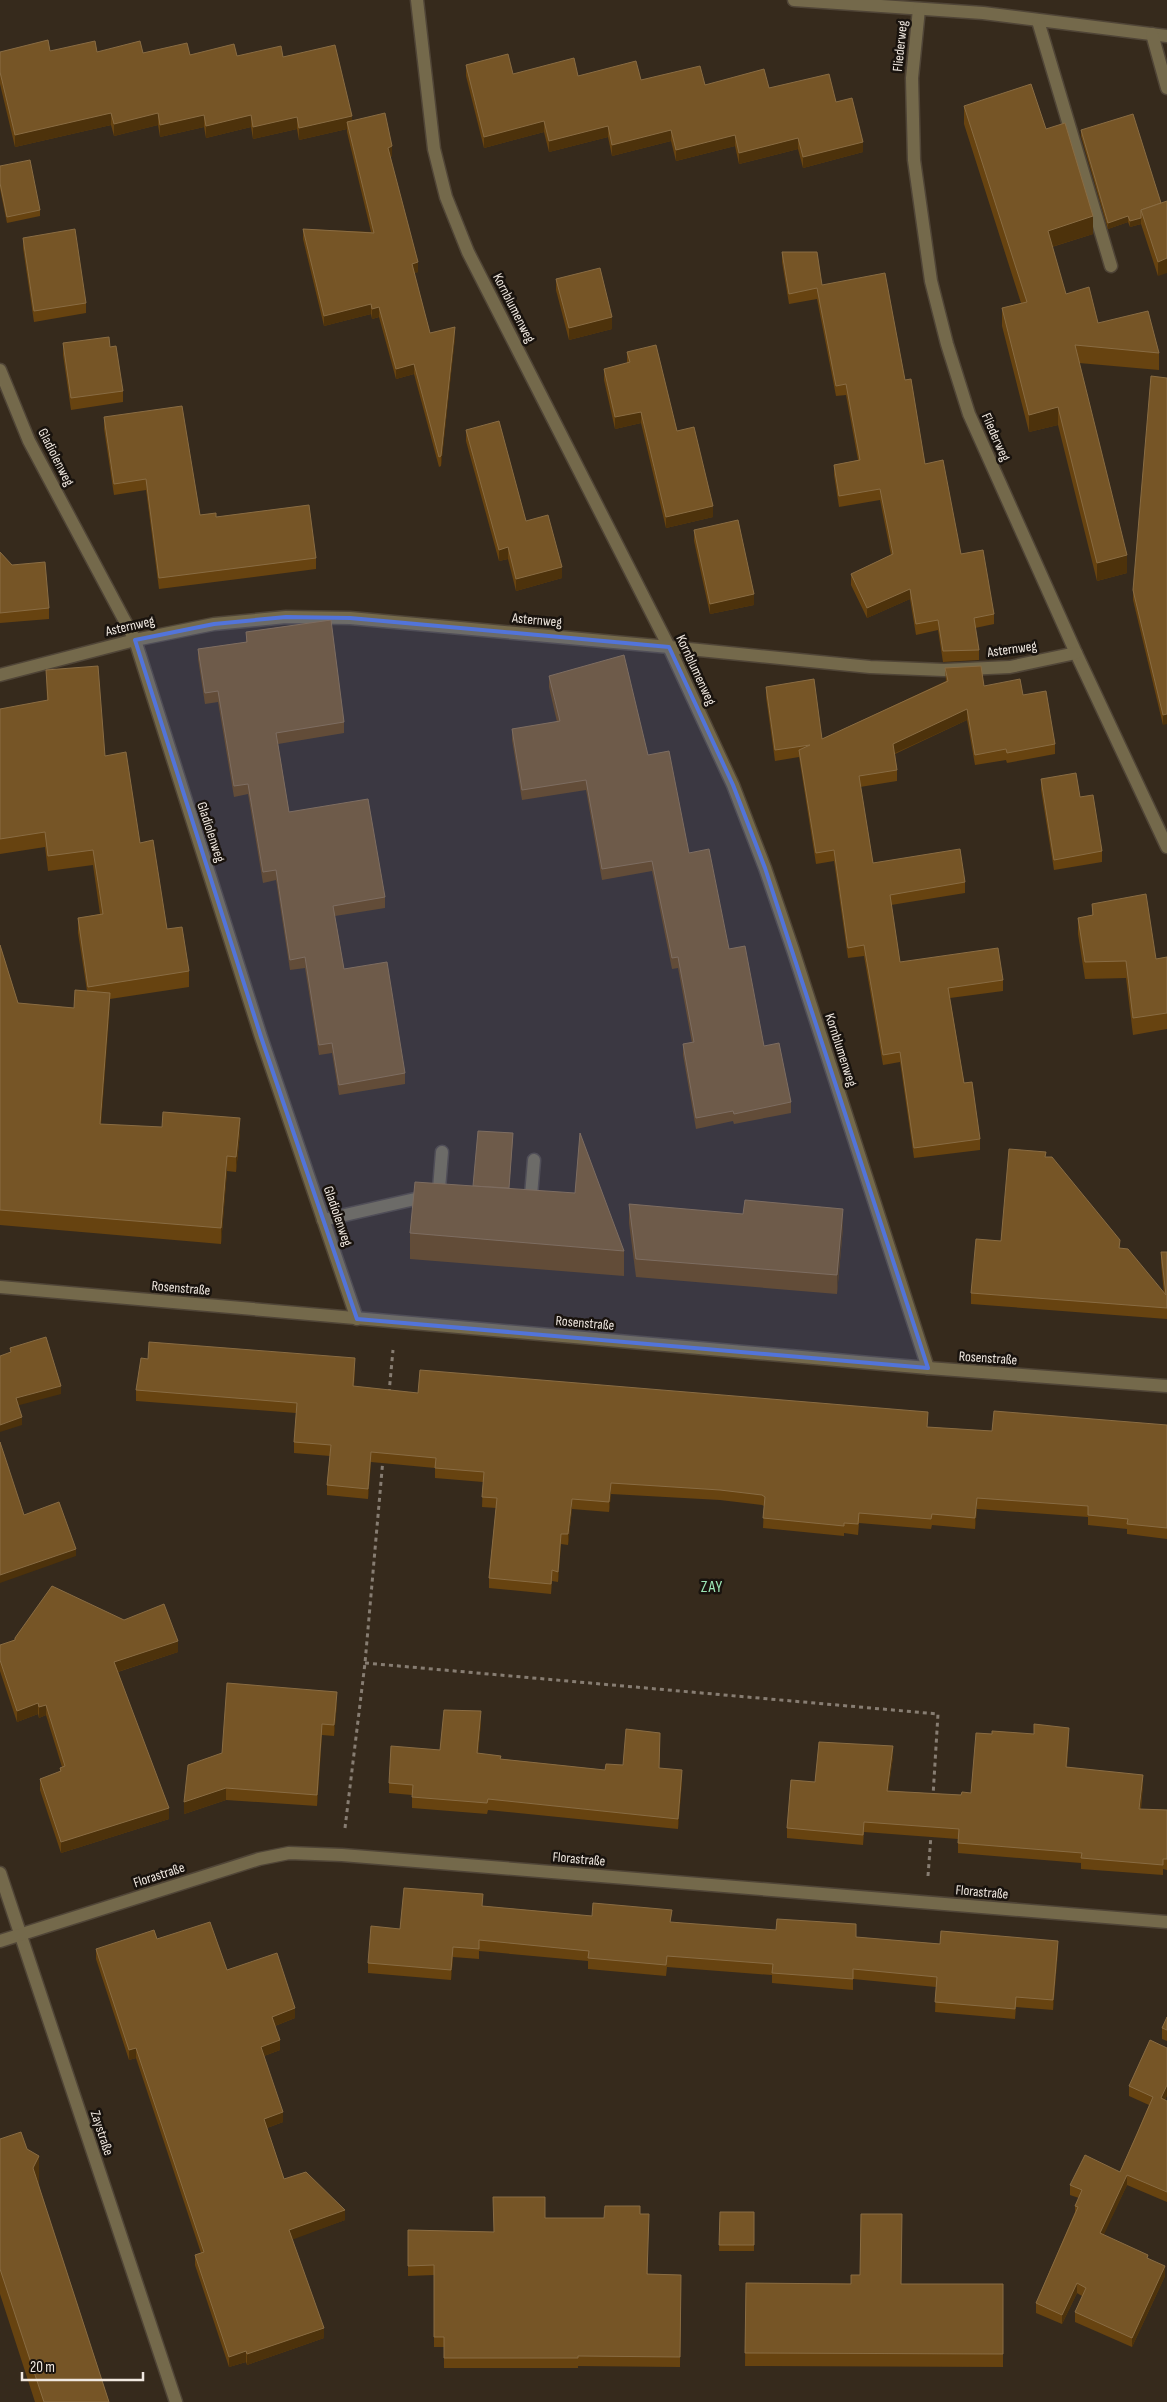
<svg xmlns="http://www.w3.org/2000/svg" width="1167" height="2402" font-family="'Sofia Sans Condensed',sans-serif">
  <rect width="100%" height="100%" fill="#362a1c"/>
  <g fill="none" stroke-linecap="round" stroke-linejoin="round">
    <defs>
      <g id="minor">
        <polyline points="417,0 434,149 446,197 468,252 669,647 733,785 765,868 793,950 928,1368"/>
        <polyline points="794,0 983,13 1167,36"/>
        <polyline points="919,9 912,78 914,160 931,281 947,344 969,414 1076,653 1167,847"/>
        <polyline points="1038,21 1111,266"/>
        <polyline points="1152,34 1167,88"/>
        <polyline points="0,370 29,441 135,640 261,1037 357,1319"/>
        <polyline points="0,675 135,640 214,624 286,617 350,618 669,647 870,667 944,670 1010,667 1076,653"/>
        <polyline points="438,1201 442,1152"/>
        <polyline points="530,1207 534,1160"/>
        <polyline points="323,1220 415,1199 428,1200"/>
        <polyline points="0,1287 928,1368 1167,1386"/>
        <polyline points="0,1873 176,2402"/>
        <polyline points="0,1941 259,1859 289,1853 342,1855 1167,1922"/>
      </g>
    </defs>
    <use href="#minor" stroke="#504537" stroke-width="15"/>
    <g stroke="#877d72" stroke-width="3" stroke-dasharray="4 4" stroke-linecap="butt">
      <polyline points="389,1393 393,1350"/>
      <polyline points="365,1663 938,1714 933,1796"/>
      <polyline points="345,1828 365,1663 383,1459"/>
      <polyline points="928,1876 931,1835"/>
    </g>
    <use href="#minor" stroke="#74694b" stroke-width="12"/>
  </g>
  <g fill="#674310">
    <polygon points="50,51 283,57 352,121 392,156 390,157 418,272 414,273 430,333 455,337 441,466 439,467 414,374 396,379 379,317 372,319 371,314 324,326 303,239 303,229 371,232 347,132 347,129 299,140 297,129 253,139 251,127 206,138 204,127 160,137 158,125 114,136 111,125 15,147 0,84 0,52"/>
    <polygon points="466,65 513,74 578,76 769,88 836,102 863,152 803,168 798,149 739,164 735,146 676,161 671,141 612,156 608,137 549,152 544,132 484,148 466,76"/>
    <polygon points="964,106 1046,129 1093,234 1052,247 1066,294 1098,323 1159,353 1159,370 1079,363 1127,573 1097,581 1058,425 1029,432 1002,326 1002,308 1021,303 964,124"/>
    <polygon points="1081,130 1161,203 1158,276 1141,224 1130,227 1128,222 1108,229 1081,136"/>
    <polygon points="0,166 40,210 40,216 7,223 0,189"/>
    <polygon points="23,238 86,303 86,313 34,322 23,248"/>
    <polygon points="782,252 822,285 905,380 925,464 961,554 994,614 994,624 975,628 979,650 979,660 943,662 938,630 916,635 910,599 867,618 851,585 851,574 891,555 880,500 839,507 834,475 834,465 858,460 846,395 836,396 817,299 789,304 782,262"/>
    <polygon points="556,279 612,329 569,340 556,290"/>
    <polygon points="63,343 110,347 123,391 123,402 71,410 63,355"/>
    <polygon points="627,352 677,431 713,517 666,528 641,423 615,429 604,380 604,369 627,363"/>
    <polygon points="1167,378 1163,725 1133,600 1133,590"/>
    <polygon points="104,417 200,515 216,517 316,558 316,569 159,589 146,490 114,495 104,429"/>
    <polygon points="466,430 562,578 516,591 508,559 499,561 466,441"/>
    <polygon points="694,530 754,605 710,614 694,541"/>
    <polygon points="0,552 49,608 49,619 0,623"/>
    <polygon points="246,632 344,722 344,733 278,744 289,812 385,897 385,908 335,916 344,969 405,1073 405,1084 339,1095 332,1053 319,1055 305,968 290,970 276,880 263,883 248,794 234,797 218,702 205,704 198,659 198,649 246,642"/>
    <polygon points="945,668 984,686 1023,695 1055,744 1055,754 1007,763 1006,760 975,765 967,720 895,754 897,770 897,781 860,787 873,863 965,882 965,893 891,905 900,962 1003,980 1003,991 950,998 964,1083 980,1139 980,1150 914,1158 900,1062 883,1065 864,956 848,958 834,861 816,864 799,757 775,761 766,697 766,687 822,739 946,681"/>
    <polygon points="46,670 105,756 140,843 167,929 189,971 189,987 110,999 101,1124 240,1133 236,1172 227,1171 221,1244 0,1225 0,945 18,1003 74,1008 87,991 78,933 78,918 100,914 93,865 48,871 45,847 0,854 0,709 47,701"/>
    <polygon points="549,676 648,755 729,949 764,1046 791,1102 791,1113 734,1124 733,1121 696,1129 683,1055 683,1044 692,1043 678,968 672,969 652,871 602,880 586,790 522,800 512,740 512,729 557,722 549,687"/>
    <polygon points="1041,779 1080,797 1102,851 1102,862 1054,870 1041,790"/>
    <polygon points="1092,904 1156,959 1167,957 1167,1029 1133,1035 1126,978 1085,979 1078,934 1078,918 1092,915"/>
    <polygon points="513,1139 509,1188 624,1251 624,1276 410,1259 410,1233 473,1186"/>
    <polygon points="1046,1157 1120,1249 1164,1294 1161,1263 1161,1252 1167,1252 1167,1319 971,1304 971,1293 1001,1241"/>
    <polygon points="629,1204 843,1228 837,1294 636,1277 629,1223"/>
    <polygon points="148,1359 355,1369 354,1386 418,1393 928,1422 927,1427 992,1431 1167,1425 1167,1539 1127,1534 1127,1529 1088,1525 1088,1517 977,1509 975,1529 932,1525 931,1529 859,1523 858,1535 844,1533 844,1536 763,1528 764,1506 762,1505 720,1500 611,1494 609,1512 572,1509 568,1545 561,1544 558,1582 552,1581 551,1594 489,1588 489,1578 496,1508 482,1507 483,1482 435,1478 435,1468 371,1462 368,1499 327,1495 327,1485 330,1456 294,1453 294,1442 296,1413 136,1401 136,1390"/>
    <polygon points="15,1638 178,1652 118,1672 169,1819 61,1853 40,1790 40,1779 60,1772 60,1768 62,1767 46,1715 39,1718 38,1714 17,1722 0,1671 0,1645 15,1640"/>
    <polygon points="337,1703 334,1736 322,1735 317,1806 226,1800 184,1814 222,1753"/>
    <polygon points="481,1722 478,1754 501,1759 605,1770 623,1765 660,1743 659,1768 682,1781 678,1829 488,1810 487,1814 412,1808 412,1795 389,1793 389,1783 440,1750"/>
    <polygon points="992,1734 1069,1738 1067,1767 1143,1785 1141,1809 1167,1810 1167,1870 1163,1869 1163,1875 1081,1869 1081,1863 958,1853 958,1839 864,1832 863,1845 787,1838 787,1828 815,1782 893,1757 888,1791 961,1795 971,1793"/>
    <polygon points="483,1906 592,1916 856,1937 940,1944 1058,1951 1053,2010 1016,2007 1015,2019 935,2012 936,1987 853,1979 853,1990 772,1983 772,1975 667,1967 666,1976 588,1969 588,1961 479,1951 479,1959 453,1957 451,1980 368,1973 368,1963 400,1929"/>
    <polygon points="157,1939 227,1970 295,2018 275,2026 280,2050 264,2056 283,2122 267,2128 284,2179 345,2220 292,2239 324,2338 247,2365 246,2362 229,2367 195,2265 195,2255 201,2253 136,2058 129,2060 96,1959 96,1949"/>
    <polygon points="1167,2017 1167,2041 1162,2039 1162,2028"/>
    <polygon points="1167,2048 1167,2095 1165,2100 1167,2101 1167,2202 1127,2185 1103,2235 1148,2258 1165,2276 1132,2347 1075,2322 1075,2312 1082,2296 1077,2293 1062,2324 1036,2313 1036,2303 1075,2212 1075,2206 1079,2198 1070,2195 1070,2185 1120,2172 1149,2105 1129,2096 1129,2086"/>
    <polygon points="0,2139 27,2149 39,2181 38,2184 109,2402 35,2402 0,2294"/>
    <polygon points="720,2212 754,2212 754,2251 719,2251"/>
    <polygon points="640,2214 648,2274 681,2275 680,2367 578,2366 578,2368 444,2368 444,2347 434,2347 434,2275 408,2276 408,2230 494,2232 545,2218 604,2218"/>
    <polygon points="746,2283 901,2284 1003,2284 1003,2367 745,2366"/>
  </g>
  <g fill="#4d320b">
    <polygon points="111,113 111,125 15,147 15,135"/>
    <polygon points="158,113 158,125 114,136 114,124"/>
    <polygon points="204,115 204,127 160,137 160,125"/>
    <polygon points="251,115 251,127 206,138 206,126"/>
    <polygon points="352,116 352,128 347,122 347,129 299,140 299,128"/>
    <polygon points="297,117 297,129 253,139 253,127"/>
    <polygon points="544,121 544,132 484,148 484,137"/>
    <polygon points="608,126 608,137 549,152 549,141"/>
    <polygon points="671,130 671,141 612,156 612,145"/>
    <polygon points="735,135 735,146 676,161 676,150"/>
    <polygon points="798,138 798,149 739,164 739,153"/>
    <polygon points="863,142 863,152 803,168 803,157"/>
    <polygon points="392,146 392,156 388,158 388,148"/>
    <polygon points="1093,216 1093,234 1048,248 1048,231"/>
    <polygon points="1128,216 1128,222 1108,229 1108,223"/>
    <polygon points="1141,218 1141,224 1130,227 1130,221"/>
    <polygon points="1167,258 1167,273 1158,276 1158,262"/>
    <polygon points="418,262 418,272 412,274 412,264"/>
    <polygon points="371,304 371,314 324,326 324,316"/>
    <polygon points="379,307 379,317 372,319 372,309"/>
    <polygon points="612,317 612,329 569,340 569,328"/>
    <polygon points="455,327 455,337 441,466 441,456"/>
    <polygon points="414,364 414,374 396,379 396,369"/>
    <polygon points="1058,407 1058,425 1029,432 1029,415"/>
    <polygon points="641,412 641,423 615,429 615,417"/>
    <polygon points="713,506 713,517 666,528 666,517"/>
    <polygon points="508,547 508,559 499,561 499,550"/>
    <polygon points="1127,555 1127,573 1097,581 1097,563"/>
    <polygon points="562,567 562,578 516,591 516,579"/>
    <polygon points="910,589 910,599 867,618 867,608"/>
    <polygon points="754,594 754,605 710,614 710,604"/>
    <polygon points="967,709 967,720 893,754 893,744"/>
    <polygon points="1167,714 1167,724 1163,725 1163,715"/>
    <polygon points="110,993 110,1008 100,1139 100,1124"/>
    <polygon points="240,1118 240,1133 236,1172 236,1157"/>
    <polygon points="227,1156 227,1171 221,1244 221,1228"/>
    <polygon points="843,1209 843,1228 837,1294 837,1275"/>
    <polygon points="355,1358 355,1369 353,1397 353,1386"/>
    <polygon points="61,1386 61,1394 16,1406 16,1398"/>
    <polygon points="22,1417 22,1425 0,1432 0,1425"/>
    <polygon points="371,1452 371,1462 368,1499 368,1489"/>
    <polygon points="611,1483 611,1494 609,1512 609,1502"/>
    <polygon points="977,1498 977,1509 975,1529 975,1518"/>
    <polygon points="572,1499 572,1509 568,1545 568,1534"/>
    <polygon points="561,1534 561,1544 558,1582 558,1572"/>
    <polygon points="76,1549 76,1556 0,1583 0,1575"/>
    <polygon points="178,1641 178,1652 114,1673 114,1662"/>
    <polygon points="337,1692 337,1703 334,1736 334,1725"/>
    <polygon points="38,1703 38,1714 17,1722 17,1711"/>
    <polygon points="46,1705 46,1715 39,1718 39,1707"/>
    <polygon points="481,1711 481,1722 477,1764 477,1753"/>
    <polygon points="322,1724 322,1735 317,1806 317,1795"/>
    <polygon points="1069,1728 1069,1738 1066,1777 1066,1767"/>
    <polygon points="893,1746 893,1757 887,1801 887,1791"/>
    <polygon points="682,1770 682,1781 678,1829 678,1819"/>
    <polygon points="1143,1775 1143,1785 1139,1819 1139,1809"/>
    <polygon points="226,1788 226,1800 184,1814 184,1802"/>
    <polygon points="169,1808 169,1819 61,1853 61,1842"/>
    <polygon points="1058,1941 1058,1951 1053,2010 1053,2000"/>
    <polygon points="453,1947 453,1957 451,1980 451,1970"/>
    <polygon points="295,2008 295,2018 272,2027 272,2017"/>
    <polygon points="280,2040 280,2050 261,2057 261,2047"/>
    <polygon points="136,2048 136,2058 129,2060 129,2050"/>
    <polygon points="1167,2085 1167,2095 1161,2108 1161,2098"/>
    <polygon points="283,2112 283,2122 264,2129 264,2119"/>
    <polygon points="39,2156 39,2181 33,2194 33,2168"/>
    <polygon points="1127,2175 1127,2185 1100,2243 1100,2233"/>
    <polygon points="345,2210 345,2220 289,2241 289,2230"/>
    <polygon points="1165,2266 1165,2276 1132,2347 1132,2338"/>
    <polygon points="1077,2283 1077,2293 1062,2324 1062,2315"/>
    <polygon points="324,2328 324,2338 247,2365 247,2354"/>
    <polygon points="246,2351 246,2362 229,2367 229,2357"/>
  </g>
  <g fill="#765526" stroke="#896c43">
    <polygon points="48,40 50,51 95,41 97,52 140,41 143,53 187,43 190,55 234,44 237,56 281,46 283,57 335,45 352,116 299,128 297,117 253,127 251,115 206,126 204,115 160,125 158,113 114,124 111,113 15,135 0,72 0,52"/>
    <polygon points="508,54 513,74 574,58 578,76 636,61 641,80 700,66 705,85 764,69 769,88 829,74 836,102 852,98 863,142 803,157 798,138 739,153 735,135 676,150 671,130 612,145 608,126 549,141 544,121 484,137 466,65"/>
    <polygon points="1031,84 1046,129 1065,123 1093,216 1048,231 1066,294 1089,287 1098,323 1148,311 1159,353 1075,345 1127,555 1097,563 1058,407 1029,415 1002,308 1027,302 964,106"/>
    <polygon points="385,113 392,146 388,148 418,262 412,264 430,333 455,327 441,456 439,457 414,364 396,369 379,307 372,309 371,304 324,316 303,229 374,233 347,122"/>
    <polygon points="1133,114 1161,203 1141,210 1141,218 1130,221 1128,216 1108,223 1081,130"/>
    <polygon points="30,160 40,210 7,217 0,183 0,166"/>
    <polygon points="1167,201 1167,258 1158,262 1141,210"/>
    <polygon points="75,229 86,303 34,311 23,238"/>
    <polygon points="782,252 817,252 822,285 885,273 905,380 911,379 925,464 943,460 961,554 983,550 994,614 974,618 979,650 943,651 938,620 916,624 910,589 867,608 851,574 893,554 880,489 839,496 834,465 860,460 846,384 836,386 817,288 789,294"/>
    <polygon points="600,268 612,317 569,328 556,279"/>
    <polygon points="109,337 110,347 116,346 123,391 71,398 63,343"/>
    <polygon points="656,345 677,431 694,427 713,506 666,517 641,412 615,417 604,369 630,362 627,352"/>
    <polygon points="1151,376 1167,378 1167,714 1163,715 1133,590"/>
    <polygon points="182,406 200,515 216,513 216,517 309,505 316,558 159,578 146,479 114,484 104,417"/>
    <polygon points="499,421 526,521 548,515 562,567 516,579 508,547 499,550 466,430"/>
    <polygon points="738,520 754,594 710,604 694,530"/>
    <polygon points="0,552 12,565 45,562 49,608 0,613"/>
    <polygon points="331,620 344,722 276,733 289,812 368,799 385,897 333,906 344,969 387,962 405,1073 339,1085 332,1043 319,1045 305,957 290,960 276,870 263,872 248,784 234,786 218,691 205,693 198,649 247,642 246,632"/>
    <polygon points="624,655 648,755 669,751 689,853 709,849 729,949 745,946 764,1046 779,1043 791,1102 734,1114 733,1111 696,1118 683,1044 694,1042 678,957 672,958 652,861 602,869 586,780 522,790 512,729 560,721 549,676"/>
    <polygon points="98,666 105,756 126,752 140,843 153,840 167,929 182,927 189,971 88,987 78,918 103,914 93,850 48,856 45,832 0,839 0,709 48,700 46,670"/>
    <polygon points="981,666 984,686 1020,679 1023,695 1046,691 1055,744 1007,753 1006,749 975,755 967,709 893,744 897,770 859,776 873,863 960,849 965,882 890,895 900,962 998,948 1003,980 948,988 964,1083 972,1082 980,1139 914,1148 900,1052 883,1055 864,945 848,948 834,850 816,853 799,750 810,745 775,750 766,687 814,679 822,739 948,681 945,668"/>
    <polygon points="1076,773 1080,797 1093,795 1102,851 1054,860 1041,779"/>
    <polygon points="1146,894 1156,959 1167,957 1167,1013 1133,1018 1126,961 1085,962 1078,918 1093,915 1092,904"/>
    <polygon points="0,945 18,1003 74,1008 75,990 110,993 100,1124 162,1127 163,1112 240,1118 236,1157 227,1156 221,1228 0,1210"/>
    <polygon points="478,1131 513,1133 509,1188 473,1186"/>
    <polygon points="580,1133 624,1251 410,1233 415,1182 575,1193"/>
    <polygon points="1009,1149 1046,1152 1045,1157 1052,1157 1120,1240 1119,1248 1128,1249 1166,1295 1161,1252 1167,1252 1167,1308 971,1293 976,1239 1001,1241"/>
    <polygon points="745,1200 843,1209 837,1275 636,1259 629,1204 743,1214"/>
    <polygon points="46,1337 61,1386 16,1398 22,1417 0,1425 0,1356 11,1352 10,1348"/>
    <polygon points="149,1342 355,1358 353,1386 418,1393 420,1370 928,1412 927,1427 992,1431 994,1411 1167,1425 1167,1528 1127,1524 1128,1519 1088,1515 1088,1506 977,1498 975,1518 932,1514 931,1519 859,1513 858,1524 844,1523 844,1526 763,1518 765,1497 762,1495 720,1490 611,1483 609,1502 572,1499 568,1534 561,1534 558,1572 552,1570 551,1584 489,1578 497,1498 482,1497 484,1472 435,1468 436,1458 371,1452 368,1489 327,1485 331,1445 294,1442 297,1403 136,1390 141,1358 148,1359"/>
    <polygon points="0,1442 24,1515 59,1502 76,1549 0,1575"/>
    <polygon points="52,1586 124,1620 164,1604 178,1641 114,1662 169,1808 61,1842 40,1779 61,1771 60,1768 65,1766 46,1705 39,1707 38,1703 17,1711 0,1660 0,1645 15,1640 15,1638"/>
    <polygon points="227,1683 337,1692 334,1725 322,1724 317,1795 226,1788 184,1802 188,1765 222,1753"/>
    <polygon points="444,1710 481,1711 477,1753 501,1756 500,1759 605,1770 606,1764 623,1765 626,1729 660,1733 659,1768 682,1770 678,1819 488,1799 487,1803 412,1797 413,1785 389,1783 391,1746 440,1750"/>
    <polygon points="1034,1724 1069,1728 1066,1767 1143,1775 1139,1809 1167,1810 1167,1859 1163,1859 1163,1865 1081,1858 1082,1853 958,1843 959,1829 864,1822 863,1835 787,1828 791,1780 815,1782 819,1742 893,1746 887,1791 961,1795 962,1792 971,1793 976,1733 992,1734 992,1731 1034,1734"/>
    <polygon points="404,1888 483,1894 482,1906 592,1916 593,1903 672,1910 670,1922 776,1930 777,1919 856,1924 856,1937 940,1944 941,1931 1058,1941 1053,2000 1016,1997 1015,2009 935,2002 937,1977 853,1969 853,1979 772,1973 773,1964 667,1956 666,1965 588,1958 589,1951 479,1940 479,1949 453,1947 451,1970 368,1963 371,1926 400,1929"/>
    <polygon points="210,1922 227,1970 277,1953 295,2008 272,2017 280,2040 261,2047 283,2112 264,2119 284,2179 306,2172 345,2210 289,2230 324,2328 247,2354 246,2351 229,2357 195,2255 204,2252 136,2048 129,2050 96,1949 154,1930 157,1939"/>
    <polygon points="1167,2017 1167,2030 1162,2028"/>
    <polygon points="1150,2040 1167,2048 1167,2085 1161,2098 1167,2101 1167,2192 1127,2175 1100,2233 1148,2255 1147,2258 1165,2266 1132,2338 1075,2312 1086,2288 1077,2283 1062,2315 1036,2303 1078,2207 1075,2206 1082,2190 1070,2185 1085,2155 1120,2172 1137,2134 1153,2097 1129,2086"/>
    <polygon points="21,2132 27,2149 39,2156 33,2168 109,2402 44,2402 0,2269 0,2139"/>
    <polygon points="493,2197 545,2197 545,2218 604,2218 605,2206 640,2206 640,2214 649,2214 647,2274 681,2275 680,2357 578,2356 578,2358 444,2358 444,2337 434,2337 434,2265 408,2266 408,2230 494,2232"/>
    <polygon points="720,2212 754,2212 754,2245 719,2245"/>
    <polygon points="861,2214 902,2214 901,2284 1003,2284 1003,2354 745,2353 746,2283 851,2284 851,2275 860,2275"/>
  </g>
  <path fill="#5274da" fill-opacity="0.2" stroke="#5274da" stroke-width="4" stroke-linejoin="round" d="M 286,617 L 350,618 L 669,647 L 733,785 L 765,868 L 928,1368 L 357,1319 L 261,1037 L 135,640 L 214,624 Z"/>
  <g text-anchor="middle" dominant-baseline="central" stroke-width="5" stroke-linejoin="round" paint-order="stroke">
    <g font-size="14" fill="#f0e8e0" stroke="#19130e">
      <text transform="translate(900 46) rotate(-84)">Fliederweg</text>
      <text transform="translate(514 308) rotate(63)">Kornblumenweg</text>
      <text transform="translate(996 437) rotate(66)">Fliederweg</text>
      <text transform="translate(56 457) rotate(63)">Gladiolenweg</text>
      <text transform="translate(537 620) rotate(5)">Asternweg</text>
      <text transform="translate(130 626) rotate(-13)">Asternweg</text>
      <text transform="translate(1012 649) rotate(-8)">Asternweg</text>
      <text transform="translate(696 670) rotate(65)">Kornblumenweg</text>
      <text transform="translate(211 832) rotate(72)">Gladiolenweg</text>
      <text transform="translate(841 1050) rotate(72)">Kornblumenweg</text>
      <text transform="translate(338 1216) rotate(71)">Gladiolenweg</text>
      <text transform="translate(181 1288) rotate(5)">Rosenstraße</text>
      <text transform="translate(585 1323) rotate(5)">Rosenstraße</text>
      <text transform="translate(988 1358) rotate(4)">Rosenstraße</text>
      <text transform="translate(579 1859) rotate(5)">Florastraße</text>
      <text transform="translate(159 1875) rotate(-18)">Florastraße</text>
      <text transform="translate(982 1892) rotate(5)">Florastraße</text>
      <text transform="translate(102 2133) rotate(72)">Zaystraße</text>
    </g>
    <g font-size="16" letter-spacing="1" fill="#9ce6b5" stroke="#19130e">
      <text x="712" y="1587">ZAY</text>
    </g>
  </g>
  <path d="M22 2372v8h121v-8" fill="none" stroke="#f0e8e0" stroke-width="2.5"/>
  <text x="30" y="2372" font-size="15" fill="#f0e8e0" stroke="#19130e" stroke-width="4" paint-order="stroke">20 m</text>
</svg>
